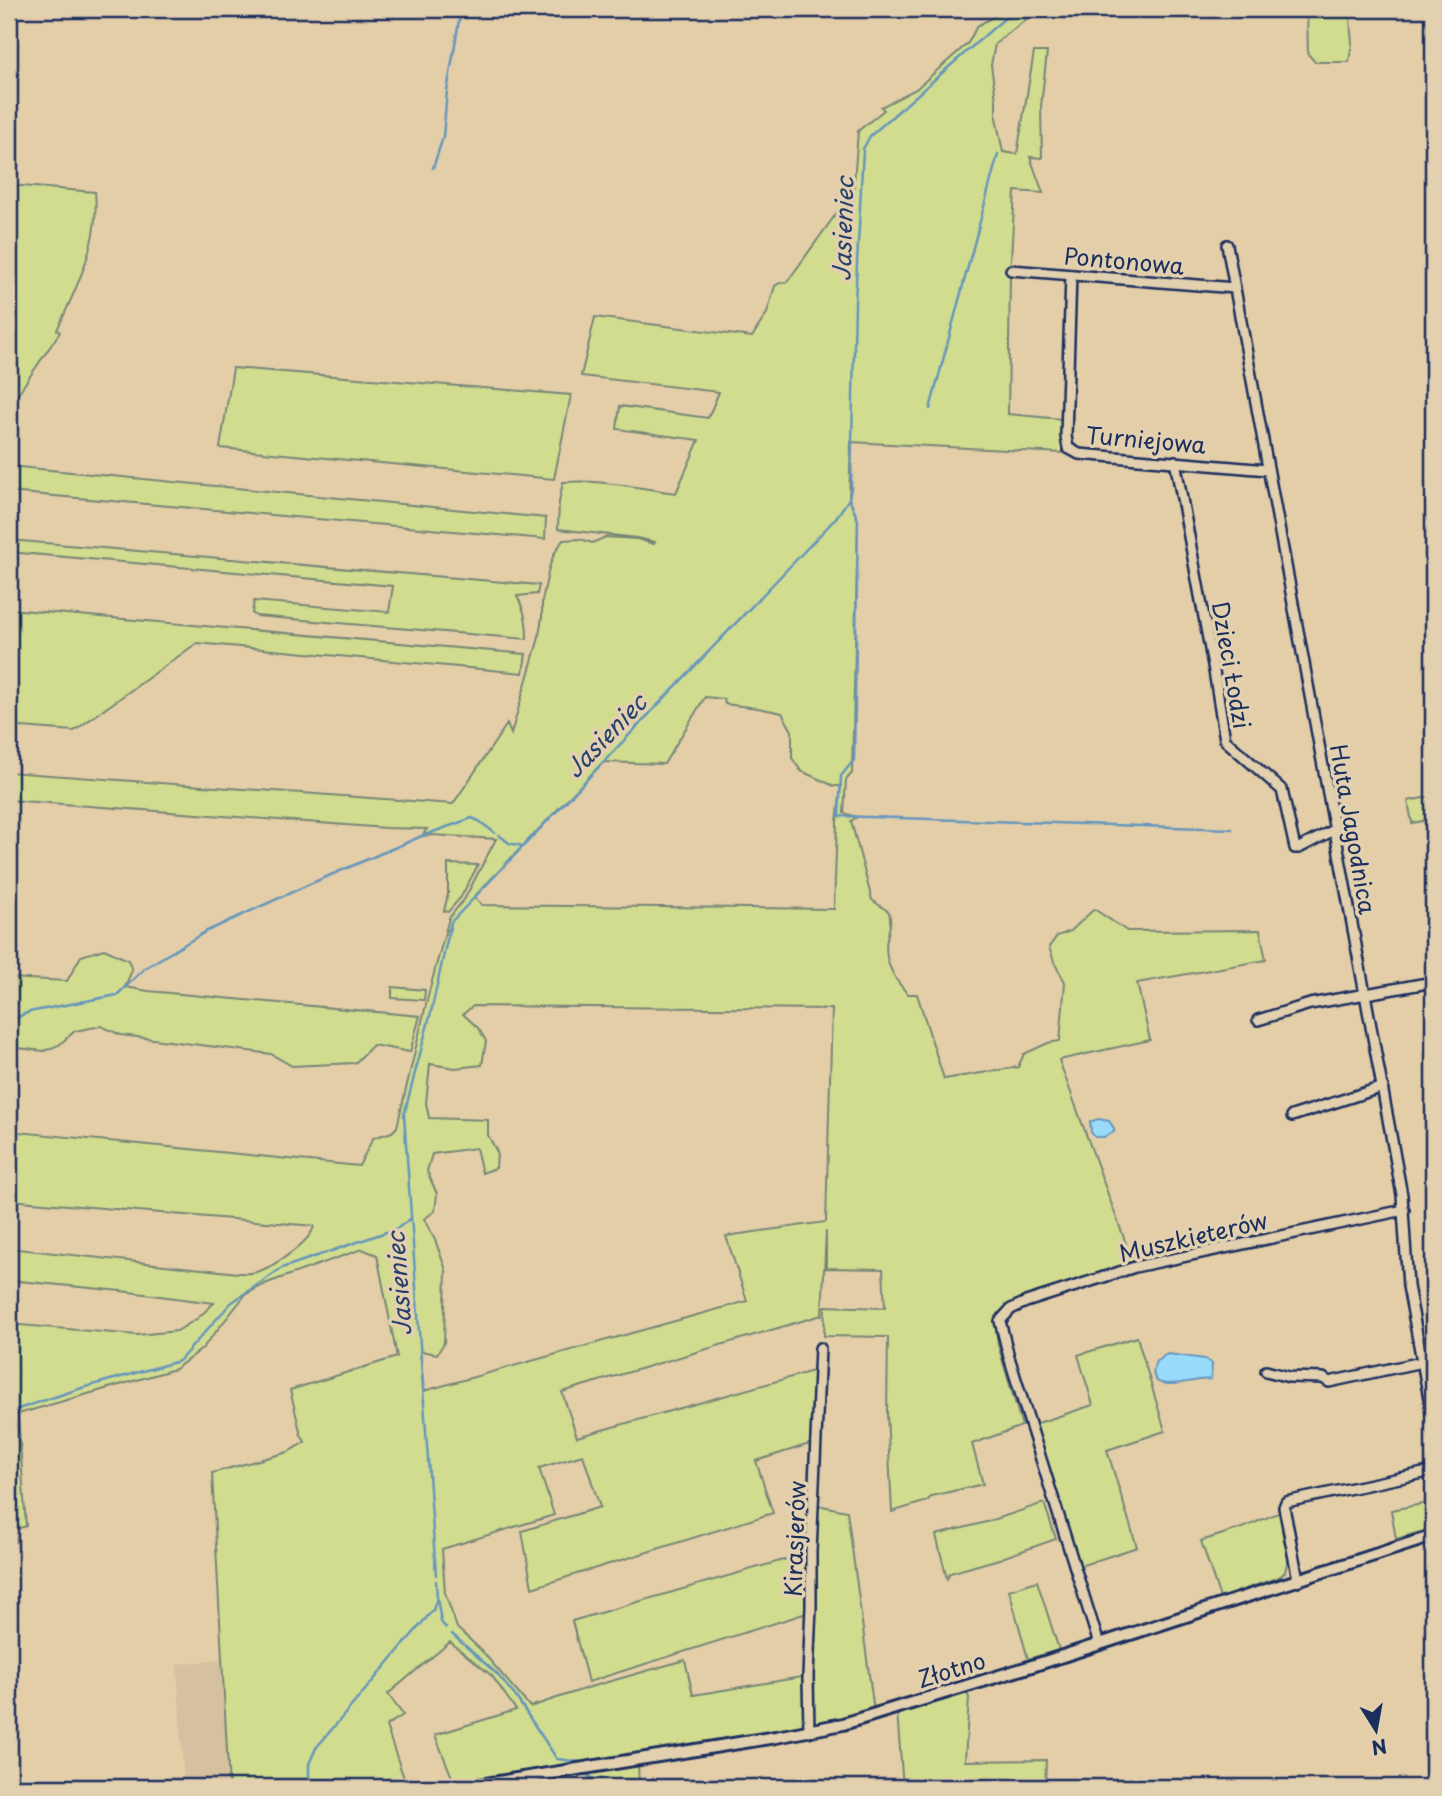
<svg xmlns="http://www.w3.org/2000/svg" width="1442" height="1796" font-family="'Playpen Sans',sans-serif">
  <rect width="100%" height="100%" fill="#e4cea8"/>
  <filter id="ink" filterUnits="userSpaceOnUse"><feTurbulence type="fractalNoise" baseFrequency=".0143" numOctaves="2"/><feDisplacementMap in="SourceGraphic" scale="14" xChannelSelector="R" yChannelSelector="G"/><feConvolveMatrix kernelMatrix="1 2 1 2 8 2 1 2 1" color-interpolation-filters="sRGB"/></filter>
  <g filter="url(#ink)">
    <polygon fill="#d5c09f" points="221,1660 229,1787 184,1787 177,1664"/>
    <g fill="#d1dc8f" stroke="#768676" stroke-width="2" fill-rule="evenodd">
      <path d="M 1007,9 L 1039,9 L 995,44 L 991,65 L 996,100 L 996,118 L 1003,152 L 1017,154 L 1034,52 L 1047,52 L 1041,106 L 1042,158 L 1030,157 L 1043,193 L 1015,191 L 1010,275 L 1008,414 L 1061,419 L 1063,453 L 851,442 L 849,499 L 858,520 L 852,773 L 846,780 L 844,813 L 857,817 L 851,821 L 872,900 L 889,912 C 892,926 889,926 887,939 C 883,960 894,979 908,994 L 917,994 L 944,1079 L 1018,1067 L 1024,1054 L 1048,1043 L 1060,1041 L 1065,982 L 1055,964 L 1049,947 L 1057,936 L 1071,931 L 1094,909 L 1127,931 L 1260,930 L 1266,960 L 1137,983 L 1150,1040 L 1059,1060 L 1133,1263 L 1019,1301 L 1000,1312 L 995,1322 L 998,1345 L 1022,1426 L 972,1444 L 983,1484 L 932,1496 L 927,1501 L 892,1512 L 887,1414 L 888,1337 L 824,1336 L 825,1306 L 885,1308 L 883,1269 L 826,1268 L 826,1231 L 822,1315 L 562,1392 L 577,1437 L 820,1369 L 816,1442 L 756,1461 L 773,1513 L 532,1588 L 522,1531 L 600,1507 L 583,1455 L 539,1468 L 554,1515 L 442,1549 L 445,1593 L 457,1628 L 480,1649 L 530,1707 L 590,1687 L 685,1660 L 693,1695 L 802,1677 L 804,1729 L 445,1787 L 229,1787 L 212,1473 L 288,1452 L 305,1442 L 301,1435 L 290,1390 L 397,1357 L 377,1255 L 362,1249 L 267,1283 L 246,1294 L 202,1349 L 175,1369 L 18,1414 L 26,1526 L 14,1530 L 16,1542 L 9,1544 L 9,1324 L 137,1335 L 177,1331 L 198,1318 L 214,1303 L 121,1291 L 9,1280 L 9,1248 L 238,1273 C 244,1273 251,1274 256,1272 C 272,1268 310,1243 314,1226 L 9,1200 L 9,1131 L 359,1166 L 373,1138 L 392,1132 L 397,1127 L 429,992 L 449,918 L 465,898 L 496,839 L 432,835 L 422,836 L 427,829 L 386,828 L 9,800 L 9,772 L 453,804 L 507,724 L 511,734 L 538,641 L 542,618 L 542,601 L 549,568 L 554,554 L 563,540 L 580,539 L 592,543 L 606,537 L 637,539 L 654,544 L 655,542 L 637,538 L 558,529 L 559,502 L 563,482 C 600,479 639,488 676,493 L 699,440 L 617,429 L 620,406 L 708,418 L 719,392 L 581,376 L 595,317 L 752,337 L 767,313 L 775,286 L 780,283 L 787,282 L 841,207 L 852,209 L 858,131 L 884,110 L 881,107 L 916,89 L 968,43 L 977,26 ZM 705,697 L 724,699 L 725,704 L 758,708 L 782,713 L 792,731 L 792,758 L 801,771 L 834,786 L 841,786 L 837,822 L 834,909 L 482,905 L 474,897 L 603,762 L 664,764 ZM 473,1006 L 832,1009 L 826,1222 L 726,1236 L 747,1301 L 424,1391 L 420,1351 L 437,1354 L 444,1343 L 446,1270 L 435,1240 L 424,1219 L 435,1211 L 437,1194 L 427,1171 L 432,1154 L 476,1148 L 482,1173 L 496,1168 L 497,1152 L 488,1135 L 488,1120 L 429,1118 L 426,1103 L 430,1064 L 455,1068 L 482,1065 L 486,1041 L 478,1028 L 463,1014 ZM 450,1642 L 492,1676 L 516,1710 L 435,1735 L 453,1780 L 407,1787 L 386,1726 L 403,1715 L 388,1694 Z"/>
      <polygon points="1307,9 1349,9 1352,43 1349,62 1315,62 1308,54"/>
      <path d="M 9,185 L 95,192 C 100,241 77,287 57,330 L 60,332 L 9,407 Z"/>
      <polygon points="233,368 571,395 554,479 220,448"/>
      <polygon points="9,466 546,518 545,539 9,492"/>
      <path d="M 9,540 L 539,585 L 537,594 L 517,596 C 525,611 527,622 527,639 L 256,616 L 252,613 L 254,601 L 389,612 L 393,586 L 9,552 Z"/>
      <polygon points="9,609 526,654 523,673 197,643 74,731 9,726"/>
      <polygon points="1433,796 1433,819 1412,823 1408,801"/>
      <polygon points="448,864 478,865 461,897 448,912 444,911 448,894"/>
      <polygon points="104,949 128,960 132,970 125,987 148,991 420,1016 410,1052 373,1045 355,1063 292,1066 271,1054 121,1035 101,1026 75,1031 59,1045 44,1051 9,1047 9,978 67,981 81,956"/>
      <polygon points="392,987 425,990 424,1000 392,998"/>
      <polygon points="1137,1337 1165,1431 1107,1450 1137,1547 1080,1566 1035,1424 1093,1405 1078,1355"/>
      <polygon points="1433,1502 1433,1528 1396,1539 1391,1510"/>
      <polygon points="1044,1503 1056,1539 999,1559 950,1573 947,1579 936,1535 990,1521"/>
      <polygon points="817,1505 847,1511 874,1711 816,1726 813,1721"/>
      <polygon points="1280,1512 1285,1530 1282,1530 1288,1559 1285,1572 1279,1577 1220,1598 1201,1541 1245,1527"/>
      <polygon points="811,1552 807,1613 588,1682 572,1621"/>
      <polygon points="1037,1581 1059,1650 1028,1659 1009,1590"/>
      <polygon points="965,1691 969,1697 965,1761 1046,1760 1045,1787 903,1787 897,1712"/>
      <polygon points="638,1763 639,1787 599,1787 584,1772"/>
    </g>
    <g fill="#98dbfa" stroke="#6696bc" stroke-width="2">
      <polygon points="1098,1119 1109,1121 1114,1128 1114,1132 1104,1137 1095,1137 1091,1132 1090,1122"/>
      <path d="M 1168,1354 L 1205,1359 L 1212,1364 L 1211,1379 C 1207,1380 1203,1379 1199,1380 C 1183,1382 1143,1395 1156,1361 L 1161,1359 L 1163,1356 Z"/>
    </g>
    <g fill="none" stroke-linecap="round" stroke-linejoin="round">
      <g stroke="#6696bc" stroke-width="2.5">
        <polyline points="433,168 443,137 447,91 461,9"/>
        <polyline points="930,409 998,154"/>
        <polyline points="849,499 858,520 854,760 841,776 839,816 1232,829"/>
        <polyline points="499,835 509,843 522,846"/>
        <polyline points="9,1021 29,1012 117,995 145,968 205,932 312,883 422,836 472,818 479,821 495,833"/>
        <polyline points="9,1412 85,1387 179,1361 231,1303 282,1268 398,1228 410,1219"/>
        <polyline points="436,1575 404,1115 431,1012 451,922 835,519 849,499 851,488 855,302 863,149 870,136 1006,17 1020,9"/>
        <polyline points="437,1598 441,1622 446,1628"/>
        <polyline points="452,1634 497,1674 516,1697 557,1759 581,1762"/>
        <polyline points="588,1775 605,1787"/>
        <polyline points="309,1787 309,1764 316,1748 433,1610 437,1598 436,1581"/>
      </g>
      <defs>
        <g id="minor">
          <polyline points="1227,245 1402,1195 1408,1286 1433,1420"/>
          <polyline points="1011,270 1235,288"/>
          <polyline points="1071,275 1066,436 1068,448 1079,454 1268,470"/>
          <polyline points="1175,461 1214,671 1225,740 1282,790 1295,848 1299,848 1334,830"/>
          <polyline points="1258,1020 1310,1004 1433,982"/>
          <polyline points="1292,1116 1383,1087"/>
          <polyline points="1266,1371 1289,1377 1323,1378 1329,1382 1422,1362"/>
          <polyline points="1298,1579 1284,1507 1286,1502 1433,1471"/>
          <polyline points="1099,1644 1009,1357 1000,1321 1011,1309 1026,1302 1135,1267 1404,1210"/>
          <polyline points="809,1732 808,1676 811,1607 811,1552 820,1348"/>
        </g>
        <polyline id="tertiary" points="467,1787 776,1737 843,1724 1035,1665 1433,1536"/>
      </defs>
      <use href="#minor" stroke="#1b2f5e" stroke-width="14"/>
      <use href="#tertiary" stroke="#1b2f5e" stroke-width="16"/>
      <use href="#minor" stroke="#e2d0ae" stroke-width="9"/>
      <use href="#tertiary" stroke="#e2d0ae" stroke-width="10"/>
    </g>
  </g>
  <g text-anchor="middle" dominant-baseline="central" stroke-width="7" stroke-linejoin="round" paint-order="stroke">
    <g font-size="23" fill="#1b2f5e" stroke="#e2d0ae">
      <text transform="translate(1124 260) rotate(5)">Pontonowa</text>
      <text transform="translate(1146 439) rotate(5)">Turniejowa</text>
      <text transform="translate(1232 665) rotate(80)">Dzieci Łodzi</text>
      <text transform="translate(1354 829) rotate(80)">Huta Jagodnica</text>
      <text transform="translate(1193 1236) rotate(-13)">Muszkieterów</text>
      <text transform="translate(794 1539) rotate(-88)">Kirasjerów</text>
      <text transform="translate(951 1669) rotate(-17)">Złotno</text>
    </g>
    <g font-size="24" font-style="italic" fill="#28406e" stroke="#e2d0ae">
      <text transform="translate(842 229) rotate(-88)">Jasieniec</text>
      <text transform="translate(605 735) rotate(-46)">Jasieniec</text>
      <text transform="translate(398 1284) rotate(-94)">Jasieniec</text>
    </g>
  </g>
  <rect width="1442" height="1796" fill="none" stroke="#e2d0ae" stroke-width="35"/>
  <rect x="18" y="18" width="1407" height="1761" fill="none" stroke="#1b2f5e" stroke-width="2.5" filter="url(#ink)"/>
  <g transform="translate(1376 1730) rotate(169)" stroke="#e2d0ae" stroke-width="5" paint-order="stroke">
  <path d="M0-5L12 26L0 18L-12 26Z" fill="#1b2f5e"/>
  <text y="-10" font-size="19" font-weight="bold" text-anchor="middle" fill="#1b2f5e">N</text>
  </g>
</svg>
